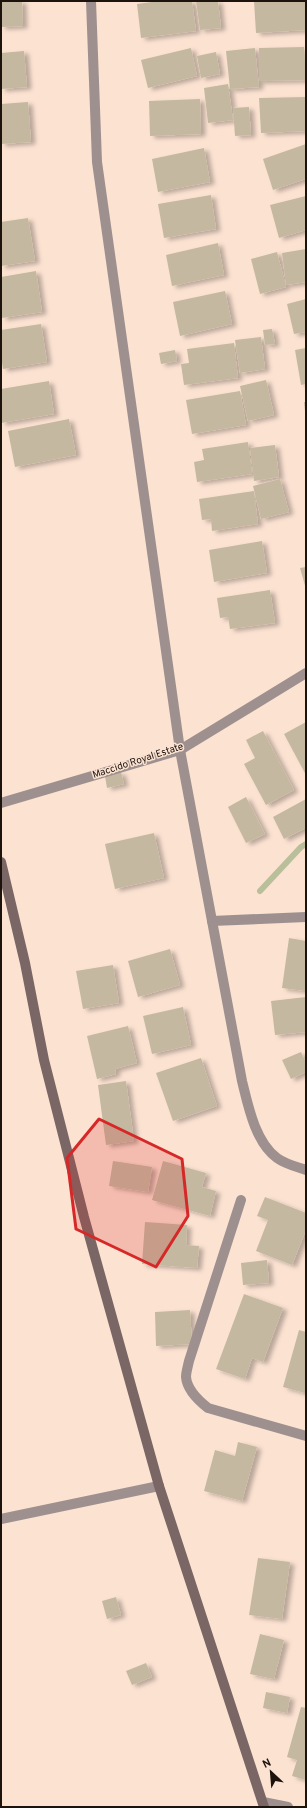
<svg xmlns="http://www.w3.org/2000/svg" width="307" height="1808" font-family="Overpass,sans-serif">
  <defs>
    <filter id="shadow"><feDropShadow dx="4.5" dy="2.5" stdDeviation="2" flood-color="#0004"/></filter>
  </defs>
  <rect width="100%" height="100%" fill="#fce2d1"/>
  <g fill="none" stroke-linecap="round" stroke-linejoin="round">
    <polyline stroke="#b8bf9a" stroke-width="6" points="260,891 301,847 306,844"/>
  </g>
  <g fill="#c4b9a0" filter="url(#shadow)">
    <polygon points="1,1 22,1 23,26 1,27"/>
    <polygon points="159,1 192,1 196,31 141,38 137,4"/>
    <polygon points="196,1 218,1 221,28 200,30"/>
    <polygon points="254,1 306,1 306,30 256,33"/>
    <polygon points="304,47 306,80 259,81 259,48"/>
    <polygon points="191,48 197,76 148,88 141,60"/>
    <polygon points="255,48 259,87 230,89 226,51"/>
    <polygon points="24,51 27,87 1,89 1,53"/>
    <polygon points="216,52 220,74 201,78 197,56"/>
    <polygon points="228,84 233,120 208,123 204,88"/>
    <polygon points="306,97 306,131 261,133 259,98"/>
    <polygon points="200,99 201,134 150,136 149,101"/>
    <polygon points="28,102 31,142 1,144 1,104"/>
    <polygon points="249,107 251,135 235,136 233,108"/>
    <polygon points="306,144 306,179 273,190 263,159"/>
    <polygon points="204,148 210,182 158,192 152,159"/>
    <polygon points="211,195 216,229 164,238 158,204"/>
    <polygon points="306,196 306,230 279,238 270,205"/>
    <polygon points="28,218 35,261 1,266 1,222"/>
    <polygon points="218,243 224,275 172,286 166,255"/>
    <polygon points="306,249 306,282 286,285 282,253"/>
    <polygon points="277,252 286,287 260,294 251,259"/>
    <polygon points="36,271 42,312 2,318 1,277"/>
    <polygon points="225,291 232,324 180,336 173,302"/>
    <polygon points="306,299 306,332 294,334 287,304"/>
    <polygon points="41,324 47,362 3,369 1,356 1,330"/>
    <polygon points="272,329 275,344 265,345 263,330"/>
    <polygon points="261,337 265,369 240,373 235,340"/>
    <polygon points="234,343 238,378 184,385 181,364 189,363 187,349"/>
    <polygon points="306,348 306,384 301,385 295,350"/>
    <polygon points="175,350 177,361 161,364 159,353"/>
    <polygon points="266,380 274,415 248,421 240,386"/>
    <polygon points="49,381 54,414 1,423 1,389"/>
    <polygon points="240,391 246,425 192,434 186,400"/>
    <polygon points="304,402 306,402 306,411 305,411"/>
    <polygon points="69,419 76,455 15,467 8,431"/>
    <polygon points="248,442 252,474 197,482 194,462 204,460 202,449"/>
    <polygon points="275,445 279,477 254,481 250,448"/>
    <polygon points="280,479 289,512 261,519 253,486"/>
    <polygon points="254,491 258,524 212,531 211,519 202,520 199,499"/>
    <polygon points="262,541 267,573 214,582 209,550"/>
    <polygon points="306,567 306,589 300,568"/>
    <polygon points="270,590 275,623 230,629 228,617 220,618 217,598"/>
    <polygon points="306,722 306,775 284,734"/>
    <polygon points="263,731 294,790 266,805 244,764 255,758 246,740"/>
    <polygon points="121,772 124,784 107,788 105,776"/>
    <polygon points="246,797 265,834 246,843 228,807"/>
    <polygon points="306,799 306,828 284,839 273,817"/>
    <polygon points="154,833 164,878 115,889 105,844"/>
    <polygon points="289,938 306,941 306,991 282,988"/>
    <polygon points="170,949 180,985 138,997 128,961"/>
    <polygon points="113,965 119,1003 83,1009 76,971"/>
    <polygon points="306,997 306,1032 275,1035 271,1001"/>
    <polygon points="183,1007 191,1045 152,1054 143,1016"/>
    <polygon points="128,1026 137,1063 115,1069 116,1074 97,1079 87,1036"/>
    <polygon points="301,1052 306,1063 306,1072 291,1079 282,1060"/>
    <polygon points="201,1058 217,1106 173,1121 156,1073"/>
    <polygon points="126,1081 134,1141 106,1145 98,1085"/>
    <polygon points="113,1161 152,1167 148,1192 109,1186"/>
    <polygon points="163,1161 206,1173 202,1187 216,1191 210,1216 152,1200"/>
    <polygon points="265,1197 306,1213 306,1230 292,1265 256,1251 268,1220 257,1216"/>
    <polygon points="145,1222 187,1225 186,1245 199,1246 197,1268 142,1264"/>
    <polygon points="267,1260 269,1283 243,1285 241,1263"/>
    <polygon points="244,1294 283,1308 263,1362 252,1358 245,1379 216,1369"/>
    <polygon points="190,1310 192,1344 156,1346 155,1312"/>
    <polygon points="299,1330 306,1332 305,1393 283,1387"/>
    <polygon points="238,1442 257,1447 242,1501 204,1491 215,1450 235,1456"/>
    <polygon points="258,1558 290,1562 282,1619 249,1615"/>
    <polygon points="116,1597 121,1615 107,1619 102,1601"/>
    <polygon points="260,1634 284,1640 274,1679 250,1674"/>
    <polygon points="146,1663 152,1677 132,1685 126,1671"/>
    <polygon points="266,1692 290,1697 287,1713 263,1708"/>
    <polygon points="301,1707 306,1708 306,1780 292,1776 297,1760 287,1757"/>
  </g>
  <g fill="none" stroke-linecap="round" stroke-linejoin="round">
    <g stroke="#9e908f" stroke-width="10">
      <path d="M 91,1 L 97,162 L 180,750 L 242,1081 C 248,1105 255,1142 277,1158 C 285,1164 297,1167 306,1170"/>
      <polyline points="1,803 180,750 306,673"/>
      <polyline points="212,921 306,917"/>
      <path d="M 241,1200 L 189,1361 C 188,1366 186,1372 186,1377 C 187,1389 199,1401 208,1408 L 306,1436"/>
      <polyline points="1,1519 159,1486"/>
      <polyline points="263,1802 288,1807"/>
    </g>
    <polyline stroke="#7a6765" stroke-width="10" points="1,862 25,963 44,1060 84,1217 159,1486 264,1807"/>
  </g>
  <path fill="#d62828" fill-opacity="0.2" stroke="#d62828" stroke-width="3" stroke-linejoin="round" d="M 99,1119 L 182,1159 L 188,1216 L 156,1267 L 76,1229 L 67,1158 Z"/>
  <g text-anchor="middle" dominant-baseline="central" stroke-width="3" stroke-linejoin="round" paint-order="stroke">
    <g font-size="10" fill="#1c130d" stroke="#fce2d1">
      <text transform="translate(138 761) rotate(-18)">Maccido Royal Estate</text>
    </g>
  </g>
  <rect width="307" height="1808" fill="none" stroke="#1c130d" stroke-width="4"/>
  <g transform="translate(271 1772) rotate(334)" stroke="#fce2d1" stroke-width="3" paint-order="stroke">
  <path d="M0-3L7 15L0 10L-7 15Z" fill="#1c130d"/>
  <text y="-6" font-size="11" font-weight="bold" text-anchor="middle" fill="#1c130d">N</text>
  </g>
</svg>
